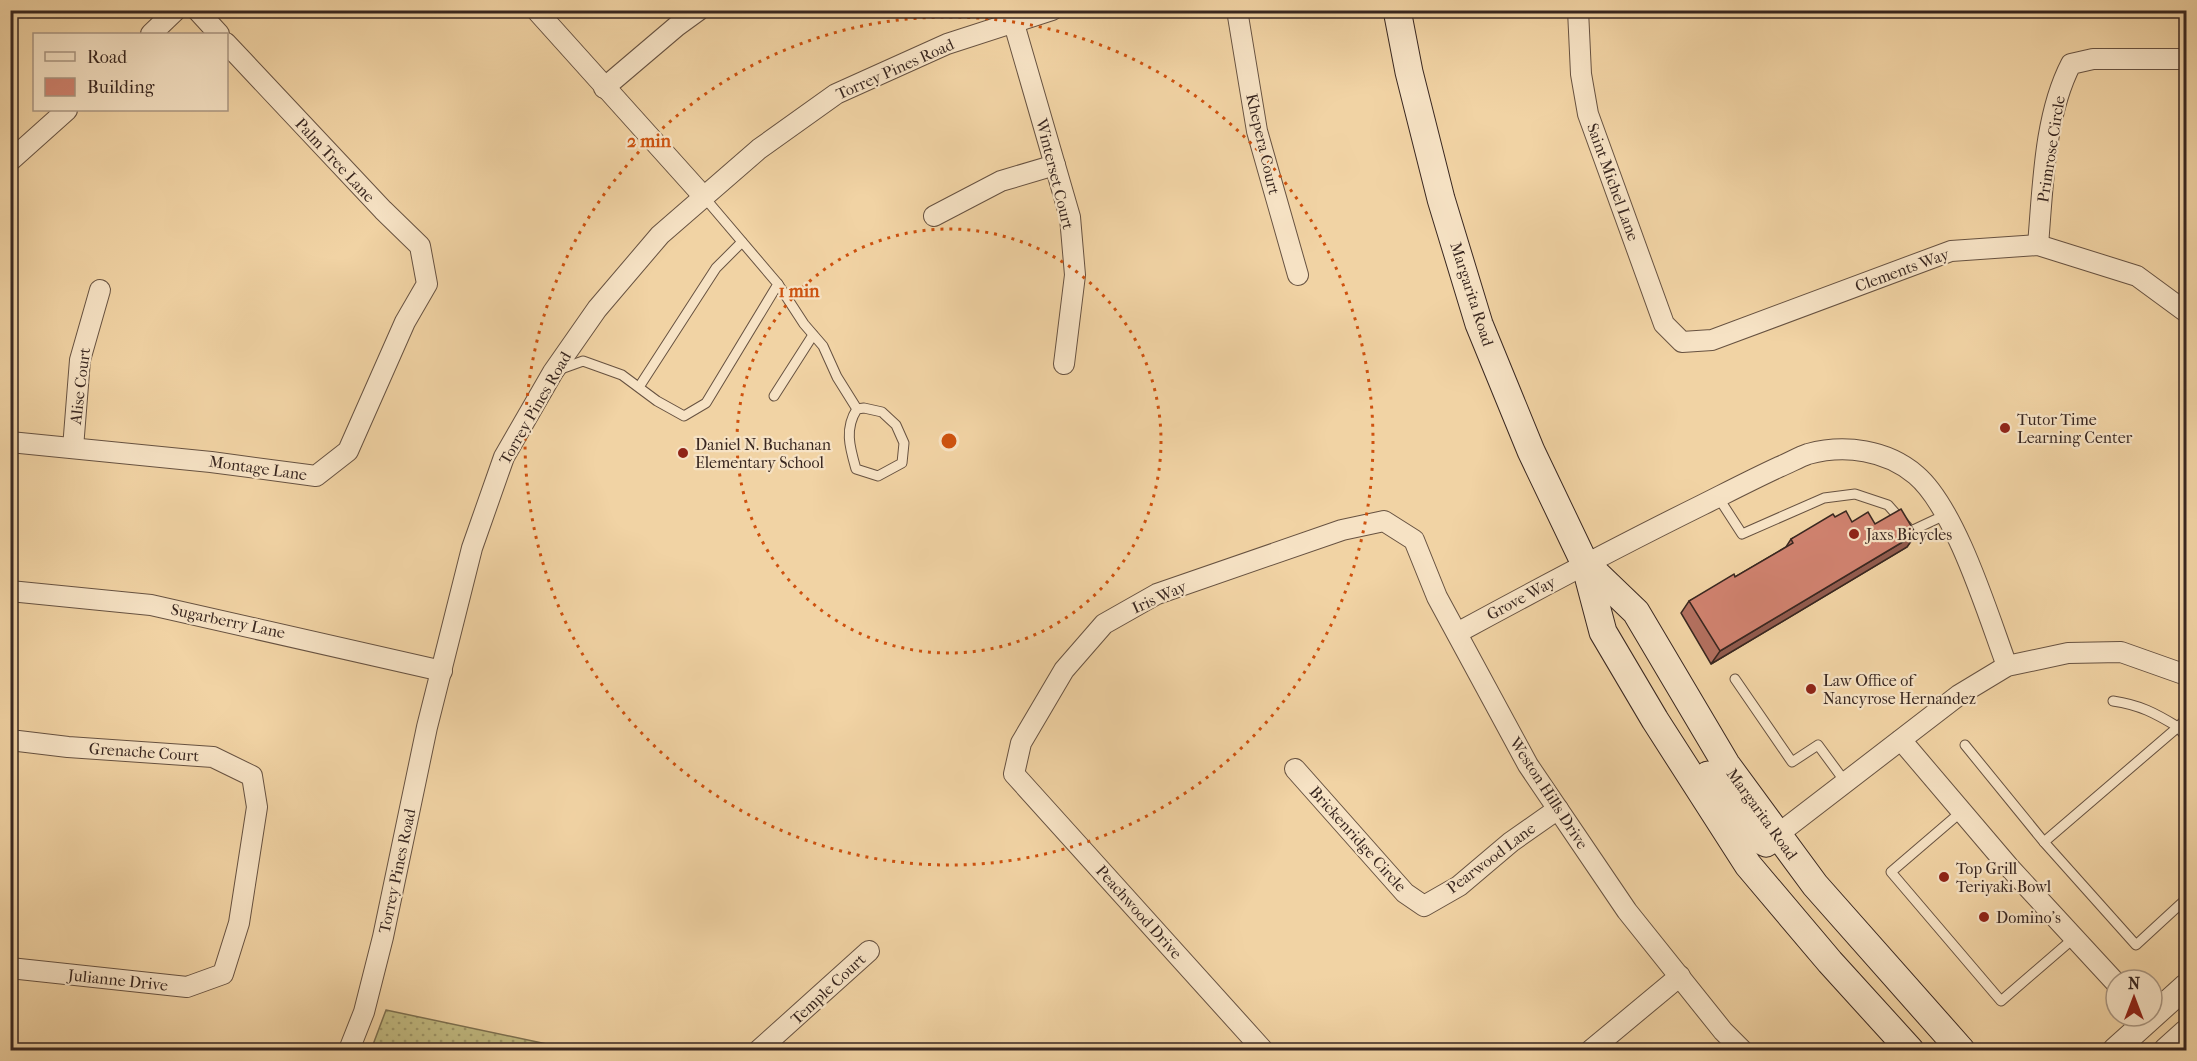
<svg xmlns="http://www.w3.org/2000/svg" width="2197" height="1061" font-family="'IM FELL French Canon',serif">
  <defs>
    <pattern id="park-dots" width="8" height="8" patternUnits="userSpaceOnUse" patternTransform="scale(1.5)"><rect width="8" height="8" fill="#c1ba81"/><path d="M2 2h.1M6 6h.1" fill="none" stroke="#9e9769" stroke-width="1.8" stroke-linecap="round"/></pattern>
  </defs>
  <rect width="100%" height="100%" fill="#f1d3a4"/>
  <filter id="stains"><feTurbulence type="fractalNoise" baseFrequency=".00333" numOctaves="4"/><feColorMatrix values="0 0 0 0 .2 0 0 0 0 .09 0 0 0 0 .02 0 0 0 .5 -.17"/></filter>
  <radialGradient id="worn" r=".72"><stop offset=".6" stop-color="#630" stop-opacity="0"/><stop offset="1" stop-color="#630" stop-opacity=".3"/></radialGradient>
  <polygon fill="url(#park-dots)" stroke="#7d7050" stroke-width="1.5" points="386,1010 575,1050 371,1050"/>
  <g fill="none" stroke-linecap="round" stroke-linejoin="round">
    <defs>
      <g id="service">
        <polyline points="778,284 804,324 823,346 837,377 857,409"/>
        <polyline points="558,370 583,361 622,375 657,401 684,416 706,403 778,284 704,197"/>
        <polyline points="639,387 716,268 742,242"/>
        <polyline points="774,396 813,335"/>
        <path d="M 864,408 L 882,412 L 896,425 L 904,443 L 902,463 L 878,476 L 856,469 C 850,448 844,429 857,409 Z"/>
        <polyline points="1718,497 1742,534 1824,498 1855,494 1888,505 1911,531 1945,515"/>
        <polyline points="1735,679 1792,762 1818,745 1846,783"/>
        <polyline points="2186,719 2178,727 2186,737"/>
        <polyline points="1965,745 2044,842 2136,945 2186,899"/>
        <polyline points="1961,812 1891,872 2001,1001 2074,938"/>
        <path d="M 2044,842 L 2178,727 C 2155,713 2140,705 2113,701"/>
      </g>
      <g id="minor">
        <polyline points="197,10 219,34"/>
        <polyline points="536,10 704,197"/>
        <polyline points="1010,10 1070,217 1075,275 1064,364"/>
        <polyline points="1237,10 1257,131 1298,275"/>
        <polyline points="1578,10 1581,74 1588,114 1664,324 1682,342 1712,340 1951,251 2038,245 2137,276 2186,312"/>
        <polyline points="151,34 176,10"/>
        <polyline points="604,88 677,26 699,10"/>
        <polyline points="10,161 67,110"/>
        <polyline points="934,216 1001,181 1055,165"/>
        <path d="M 2038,245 C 2043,187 2044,116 2071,64 L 2093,59 L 2186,59"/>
        <polyline points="10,442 211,462 316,476 348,451 405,322 427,284 420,246 383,210 226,43"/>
        <polyline points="73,448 80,360 100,290"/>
        <polyline points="10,591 151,605 442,671"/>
        <path d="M 1457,633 C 1538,589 1619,546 1702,505 C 1728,492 1753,479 1779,467 C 1789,463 1799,457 1808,454 C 1845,444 1887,450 1916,475 C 1956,509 1988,615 2007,666"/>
        <polyline points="10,740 68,747 213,757 252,776 257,807 239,923 223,974 187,987 10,968"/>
        <polyline points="1901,740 2009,867 2116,983"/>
        <polyline points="1295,769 1405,893 1424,906 1459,886 1511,842 1558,809"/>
        <polyline points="1777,835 1959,695 2007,666 2068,653 2121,652 2186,675"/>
        <polyline points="349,1050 364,1012 383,937 427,727 472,548 504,457 553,372 597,309 660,235 759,149 836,94 947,44 1052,10"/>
        <polyline points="759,1050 869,951"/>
        <polyline points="1263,1050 1014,774 1021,743 1064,670 1104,624 1157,594 1342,530 1384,521 1414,540 1437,597 1528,765 1627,911 1723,1031 1742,1050"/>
        <polyline points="1591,1050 1680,976"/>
      </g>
      <g id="tertiary">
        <polyline points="2115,1050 2186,986"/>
        <polyline points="2166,1050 2186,1032"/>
      </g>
      <g id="secondary">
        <polyline points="1397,10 1409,72 1441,199 1479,324 1531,451 1585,564 1603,632 1655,720 1748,865 1830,962 1910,1050"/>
        <polyline points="1586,564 1636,612 1726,764 1815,885 1961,1050"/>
        <polyline points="1708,775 1754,837 1766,843 1777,835"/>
      </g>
    </defs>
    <use href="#service" stroke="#675241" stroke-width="11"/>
    <use href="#minor" stroke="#675241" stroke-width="22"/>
    <use href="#tertiary" stroke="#675241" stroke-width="26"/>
    <use href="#secondary" stroke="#392720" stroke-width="29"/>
    <use href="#service" stroke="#f6e2c4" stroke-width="9"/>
    <use href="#minor" stroke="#f6e2c4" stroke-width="20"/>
    <use href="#tertiary" stroke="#f6e2c4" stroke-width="24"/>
    <use href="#secondary" stroke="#f6e2c4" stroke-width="27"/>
  </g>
  <polygon fill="#b3705f" stroke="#392720" stroke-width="1.5" points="1835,517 1852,522 1875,524 1916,534 1907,547 1711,664 1681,613 1689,601 1735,577 1786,547 1791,539"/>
  <polygon fill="#925b4e" stroke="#392720" stroke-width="1.5" points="1916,534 1907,547 1711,664 1720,651"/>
  <polygon fill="#d0826f" stroke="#392720" stroke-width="1.5" points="1901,509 1916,534 1720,651 1689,601 1734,574 1735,577 1793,543 1791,539 1833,514 1835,517 1846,511 1852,522 1868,512 1875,524"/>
  <g fill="none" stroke="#ce520f" stroke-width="3" stroke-dasharray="3 6">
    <circle cx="949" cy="441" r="212"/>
    <circle cx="949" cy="441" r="424"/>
  </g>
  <g fill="#8f2418" stroke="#f6e2c4" stroke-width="2">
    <circle cx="2005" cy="428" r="6"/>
    <circle cx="683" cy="453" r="6"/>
    <circle cx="1854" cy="534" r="6"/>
    <circle cx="1811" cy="689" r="6"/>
    <circle cx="1944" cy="877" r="6"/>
    <circle cx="1984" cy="917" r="6"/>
  </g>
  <g text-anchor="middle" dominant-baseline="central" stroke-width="4.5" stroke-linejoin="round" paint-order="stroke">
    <g font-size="16" fill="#392720" stroke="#f6e2c4">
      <text transform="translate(895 69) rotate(-24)">Torrey Pines Road</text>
      <text transform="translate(1263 144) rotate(77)">Khepera Court</text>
      <text transform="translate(2051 149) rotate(-81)">Primrose Circle</text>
      <text transform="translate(335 160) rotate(47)">Palm Tree Lane</text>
      <text transform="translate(1055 174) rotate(76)">Winterset Court</text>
      <text transform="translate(1613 182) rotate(70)">Saint Michel Lane</text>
      <text transform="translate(1902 270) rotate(-20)">Clements Way</text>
      <text transform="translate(1472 294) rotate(72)">Margarita Road</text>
      <text transform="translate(80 386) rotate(-83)">Alise Court</text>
      <text transform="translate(535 408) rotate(-60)">Torrey Pines Road</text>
      <text transform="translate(258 468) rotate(8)">Montage Lane</text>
      <text transform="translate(1159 597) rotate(-24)">Iris Way</text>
      <text transform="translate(1521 598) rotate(-28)">Grove Way</text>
      <text transform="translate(228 621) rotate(12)">Sugarberry Lane</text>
      <text transform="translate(144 752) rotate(4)">Grenache Court</text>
      <text transform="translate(1549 793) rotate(57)">Weston Hills Drive</text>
      <text transform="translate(1762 814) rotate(54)">Margarita Road</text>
      <text transform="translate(1358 839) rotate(48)">Brickenridge Circle</text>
      <text transform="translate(1491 858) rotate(-37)">Pearwood Lane</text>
      <text transform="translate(397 871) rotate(-78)">Torrey Pines Road</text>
      <text transform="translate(1139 912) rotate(48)">Peachwood Drive</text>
      <text transform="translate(118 980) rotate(6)">Julianne Drive</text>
      <text transform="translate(828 989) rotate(-43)">Temple Court</text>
    </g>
    <g font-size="16" fill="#392720" stroke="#f6e2c4" text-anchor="start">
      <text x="2017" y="419">Tutor Time<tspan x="2017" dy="18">Learning Center</tspan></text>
      <text x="695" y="444">Daniel N. Buchanan<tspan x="695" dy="18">Elementary School</tspan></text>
      <text x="1866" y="534">Jaxs Bicycles</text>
      <text x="1823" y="680">Law Office of<tspan x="1823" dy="18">Nancyrose Hernandez</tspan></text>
      <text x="1956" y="868">Top Grill<tspan x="1956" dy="18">Teriyaki Bowl</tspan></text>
      <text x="1996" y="917">Domino's</text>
    </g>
  </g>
  <circle cx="949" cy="441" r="9" fill="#ce520f" stroke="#f6e2c4" stroke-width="3"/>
  <g font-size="18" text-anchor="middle" font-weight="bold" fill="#ce520f" stroke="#f6e2c4" stroke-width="4.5" stroke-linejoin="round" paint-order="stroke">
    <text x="649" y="147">2 min</text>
    <text x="799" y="297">1 min</text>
  </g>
  <rect width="2197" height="1061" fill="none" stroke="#f1d3a4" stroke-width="36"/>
  <rect x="12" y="12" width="2173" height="1037" fill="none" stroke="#392720" stroke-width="3"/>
  <rect x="18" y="18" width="2161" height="1025" fill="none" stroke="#392720" stroke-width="1.5"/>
  <rect x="33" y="33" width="195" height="78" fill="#f6e2c4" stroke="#aa9782" stroke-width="1.5"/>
  <rect x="45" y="52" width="30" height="9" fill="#f6e2c4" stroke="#aa9782" stroke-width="1.5"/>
  <text x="87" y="63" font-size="18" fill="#392720">Road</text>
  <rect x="45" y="78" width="30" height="18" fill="#d0826f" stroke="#aa9782" stroke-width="1.5"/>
  <text x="87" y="93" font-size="18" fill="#392720">Building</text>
  <g transform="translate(2134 998)"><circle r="28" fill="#f6e2c4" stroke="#aa9782" stroke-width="1.5"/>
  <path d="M0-4.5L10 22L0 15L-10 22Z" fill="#8f2418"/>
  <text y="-9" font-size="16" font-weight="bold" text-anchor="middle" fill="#392720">N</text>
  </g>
  <rect width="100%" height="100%" filter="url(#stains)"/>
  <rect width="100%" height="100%" fill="url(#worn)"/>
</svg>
